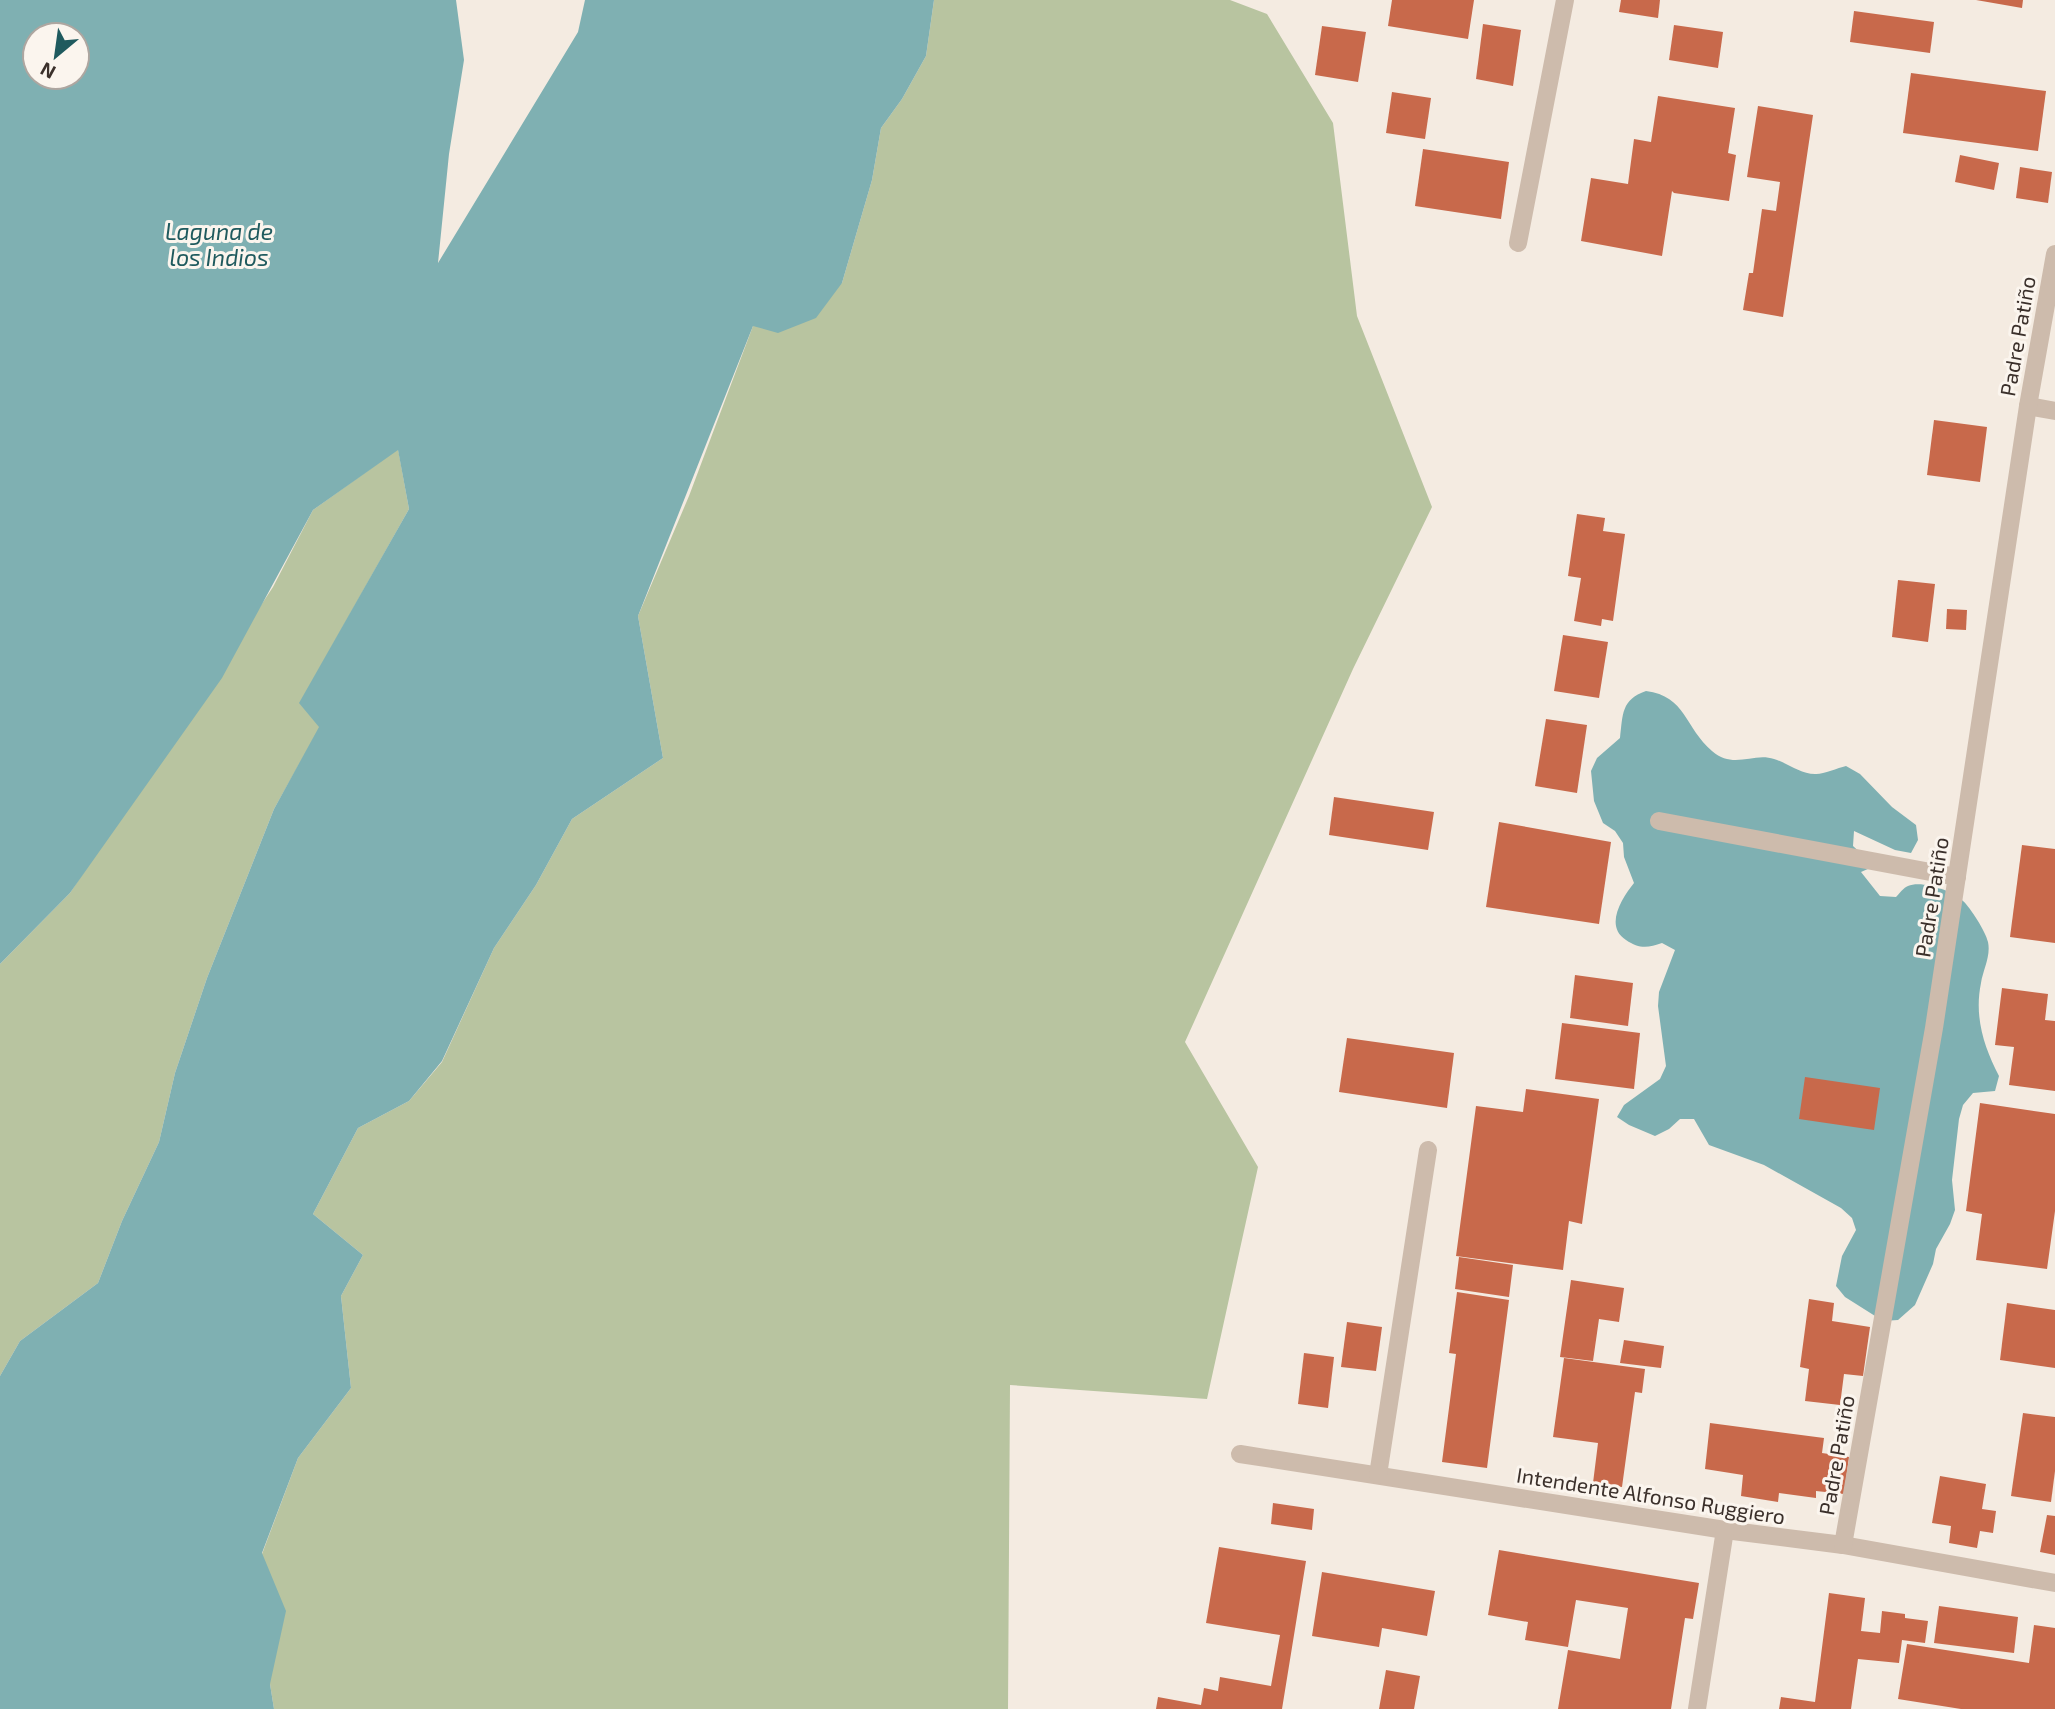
<svg xmlns="http://www.w3.org/2000/svg" width="2055" height="1709" font-family="'Exo 2',sans-serif">
  <rect width="100%" height="100%" fill="#f4ebe1"/>
  <g fill="#b8c4a0">
    <polygon points="934,0 1230,0 1267,14 1333,123 1357,316 1432,507 1353,669 1185,1042 1258,1167 1207,1399 1010,1385 1008,1709 274,1709 270,1684 262,1554 298,1458 351,1388 341,1296 363,1255 313,1214 358,1128 409,1101 442,1062 494,948 536,885 572,819 663,758 638,616 689,496 753,326 842,283 872,180 881,128 902,99 926,56"/>
    <polygon points="398,449 409,509 300,703 320,727 274,809 207,978 175,1073 159,1142 122,1221 98,1283 20,1341 0,1376 0,964 70,893 273,587 313,510"/>
  </g>
  <g fill="#7fb0b2" fill-rule="evenodd">
    <path d="M 0,0 L 456,0 L 464,60 L 449,154 L 438,263 L 578,32 L 585,0 L 934,0 L 926,56 L 902,99 L 881,128 L 872,180 L 842,283 L 816,318 L 778,333 L 753,326 L 638,616 L 663,758 L 572,819 L 536,885 L 494,948 L 442,1061 L 409,1101 L 358,1128 L 313,1214 L 363,1255 L 341,1296 L 351,1388 L 298,1458 L 262,1553 L 286,1611 L 270,1684 L 274,1709 L 0,1709 L 0,1376 L 20,1341 L 98,1283 L 122,1221 L 159,1142 L 175,1073 L 207,978 L 274,809 L 319,727 L 299,703 L 409,509 L 398,450 L 313,510 L 222,678 L 70,893 L 0,964 ZM 35,35 L 77,35 L 77,77 L 35,77 Z"/>
    <path d="M 1646,691 C 1686,696 1685,728 1712,751 C 1734,770 1753,752 1774,759 C 1788,763 1800,774 1815,774 C 1822,775 1837,768 1846,766 L 1860,774 L 1892,807 L 1916,825 L 1918,840 L 1911,853 L 1895,850 L 1854,831 L 1853,846 L 1865,857 L 1879,864 L 1861,872 L 1880,896 L 1896,897 C 1899,894 1904,887 1908,886 C 1922,880 1953,891 1963,901 C 1970,907 1986,932 1988,942 C 1991,956 1983,970 1981,983 C 1974,1017 1984,1047 1999,1076 L 1995,1091 L 1973,1093 L 1963,1105 L 1959,1119 L 1952,1180 L 1955,1210 L 1950,1224 L 1936,1249 L 1933,1264 L 1915,1305 L 1898,1320 L 1883,1321 L 1845,1297 L 1836,1286 L 1842,1256 L 1856,1230 L 1852,1218 L 1841,1208 L 1764,1165 L 1709,1145 L 1694,1119 L 1680,1119 L 1669,1129 L 1655,1136 L 1629,1125 L 1617,1117 L 1624,1105 L 1660,1079 L 1666,1066 L 1658,1006 L 1659,992 L 1675,950 L 1662,943 C 1648,948 1639,949 1626,940 C 1604,926 1622,898 1634,883 L 1624,857 L 1623,843 L 1615,831 L 1603,823 L 1594,801 L 1591,771 L 1597,758 L 1620,738 C 1623,714 1621,700 1646,691 Z"/>
  </g>
  <g fill="#c8694b">
    <polygon points="1392,0 1474,0 1468,39 1388,26"/>
    <polygon points="1621,0 1660,0 1658,18 1619,12"/>
    <polygon points="1976,0 2023,0 2022,8"/>
    <polygon points="1854,11 1934,22 1930,53 1850,42"/>
    <polygon points="1483,24 1521,30 1513,86 1476,79"/>
    <polygon points="1674,25 1723,32 1718,68 1669,60"/>
    <polygon points="1322,26 1366,32 1358,82 1315,75"/>
    <polygon points="1911,73 2046,91 2038,151 1903,133"/>
    <polygon points="1392,92 1431,98 1425,139 1386,133"/>
    <polygon points="1658,96 1735,108 1728,153 1736,155 1729,201 1674,193 1672,191 1662,256 1581,241 1591,178 1628,184 1634,139 1651,142"/>
    <polygon points="1758,106 1813,115 1783,317 1743,310 1749,273 1753,273 1762,209 1776,211 1780,182 1747,177"/>
    <polygon points="1423,149 1509,162 1501,219 1415,206"/>
    <polygon points="1960,155 1999,163 1994,190 1955,182"/>
    <polygon points="2020,167 2052,172 2048,203 2016,198"/>
    <polygon points="1934,420 1987,427 1980,482 1927,475"/>
    <polygon points="1577,514 1605,518 1603,531 1625,534 1613,621 1602,619 1601,626 1574,621 1581,578 1568,576"/>
    <polygon points="1898,580 1935,584 1928,642 1892,637"/>
    <polygon points="1947,609 1967,610 1966,630 1946,629"/>
    <polygon points="1563,635 1608,642 1599,698 1554,691"/>
    <polygon points="1546,719 1587,725 1577,793 1535,786"/>
    <polygon points="1334,797 1434,812 1428,850 1329,835"/>
    <polygon points="1499,822 1611,842 1599,924 1486,907"/>
    <polygon points="2022,845 2055,849 2055,943 2010,937"/>
    <polygon points="1575,975 1633,983 1628,1026 1570,1018"/>
    <polygon points="2002,988 2048,994 2045,1020 2055,1021 2055,1091 2009,1085 2014,1047 1995,1045"/>
    <polygon points="1562,1023 1640,1033 1634,1089 1555,1079"/>
    <polygon points="1347,1038 1454,1053 1447,1108 1339,1092"/>
    <polygon points="1805,1077 1880,1088 1874,1130 1799,1119"/>
    <polygon points="1526,1089 1599,1099 1582,1224 1569,1221 1563,1270 1456,1256 1476,1106 1523,1112"/>
    <polygon points="1980,1103 2055,1114 2055,1211 2047,1269 1976,1260 1982,1214 1966,1211"/>
    <polygon points="1459,1257 1513,1265 1509,1297 1455,1289"/>
    <polygon points="1571,1280 1624,1288 1619,1322 1599,1319 1593,1361 1560,1357"/>
    <polygon points="1457,1292 1509,1300 1487,1468 1442,1462 1456,1354 1449,1353"/>
    <polygon points="1809,1299 1834,1303 1832,1321 1870,1327 1863,1376 1844,1374 1840,1405 1805,1401 1809,1369 1800,1367"/>
    <polygon points="2007,1303 2055,1310 2055,1368 2000,1360"/>
    <polygon points="1347,1322 1382,1327 1376,1371 1341,1367"/>
    <polygon points="1624,1340 1664,1346 1661,1368 1620,1363"/>
    <polygon points="1304,1353 1334,1357 1328,1408 1298,1404"/>
    <polygon points="1564,1358 1645,1369 1642,1393 1635,1392 1622,1487 1593,1483 1598,1443 1553,1437"/>
    <polygon points="2023,1413 2055,1417 2055,1471 2051,1502 2011,1496"/>
    <polygon points="1710,1423 1824,1438 1822,1453 1849,1457 1844,1494 1816,1491 1816,1498 1779,1493 1778,1502 1741,1496 1743,1475 1705,1469"/>
    <polygon points="1940,1476 1986,1484 1982,1509 1996,1511 1993,1533 1980,1531 1977,1548 1949,1543 1951,1526 1932,1523"/>
    <polygon points="1273,1503 1314,1509 1312,1530 1271,1524"/>
    <polygon points="2047,1515 2055,1516 2055,1555 2040,1552"/>
    <polygon points="1219,1547 1306,1561 1282,1709 1156,1709 1158,1697 1201,1705 1204,1688 1218,1691 1220,1677 1271,1686 1280,1635 1206,1623"/>
    <polygon points="1499,1550 1699,1583 1693,1619 1685,1618 1671,1709 1558,1709 1568,1650 1620,1659 1628,1608 1576,1600 1568,1647 1525,1640 1528,1622 1488,1615"/>
    <polygon points="1322,1572 1435,1591 1427,1636 1382,1628 1379,1647 1312,1636"/>
    <polygon points="1829,1593 1865,1598 1861,1631 1880,1633 1882,1611 1905,1614 1905,1618 1928,1621 1925,1643 1902,1640 1899,1663 1858,1659 1851,1709 1779,1709 1781,1697 1815,1702"/>
    <polygon points="1939,1606 2018,1617 2014,1653 1934,1643"/>
    <polygon points="2034,1625 2055,1628 2055,1709 1961,1709 1898,1699 1907,1644 2029,1663"/>
    <polygon points="1386,1670 1420,1676 1414,1709 1379,1709"/>
  </g>
  <g fill="none" stroke-linecap="round" stroke-linejoin="round">
    <g stroke="#cdbbac" stroke-width="18">
      <polyline points="1518,243 1565,0"/>
      <polyline points="2028,406 2055,411"/>
      <polyline points="1659,821 1957,877"/>
      <polyline points="1240,1454 1725,1530 1843,1545 2055,1583"/>
      <polyline points="1378,1475 1428,1150"/>
      <polyline points="1843,1545 1934,1028 2028,406 2055,254"/>
      <polyline points="1697,1709 1725,1530"/>
    </g>
  </g>
  <g text-anchor="middle" dominant-baseline="central" stroke-width="6" stroke-linejoin="round" paint-order="stroke">
    <g font-size="21" fill="#3b302b" stroke="#fbf5ee">
      <text transform="translate(2017 336) rotate(-80)">Padre Patiño</text>
      <text transform="translate(1931 897) rotate(-81)">Padre Patiño</text>
      <text transform="translate(1836 1455) rotate(-80)">Padre Patiño</text>
      <text transform="translate(1651 1495) rotate(9)">Intendente Alfonso Ruggiero</text>
    </g>
    <g font-size="23" font-style="italic" fill="#1f5a5e" stroke="#fbf5ee">
      <text x="219" y="231">Laguna de<tspan x="219" dy="26">los Indios</tspan></text>
    </g>
  </g>
  <g transform="translate(56 56) rotate(209)"><circle r="33" fill="#fbf5ee" stroke="#aea6a0" stroke-width="2"/>
  <path d="M0-5L12 26L0 18L-12 26Z" fill="#1f5a5e"/>
  <text y="-10" font-size="19" font-weight="bold" text-anchor="middle" fill="#3b302b">N</text>
  </g>
</svg>
